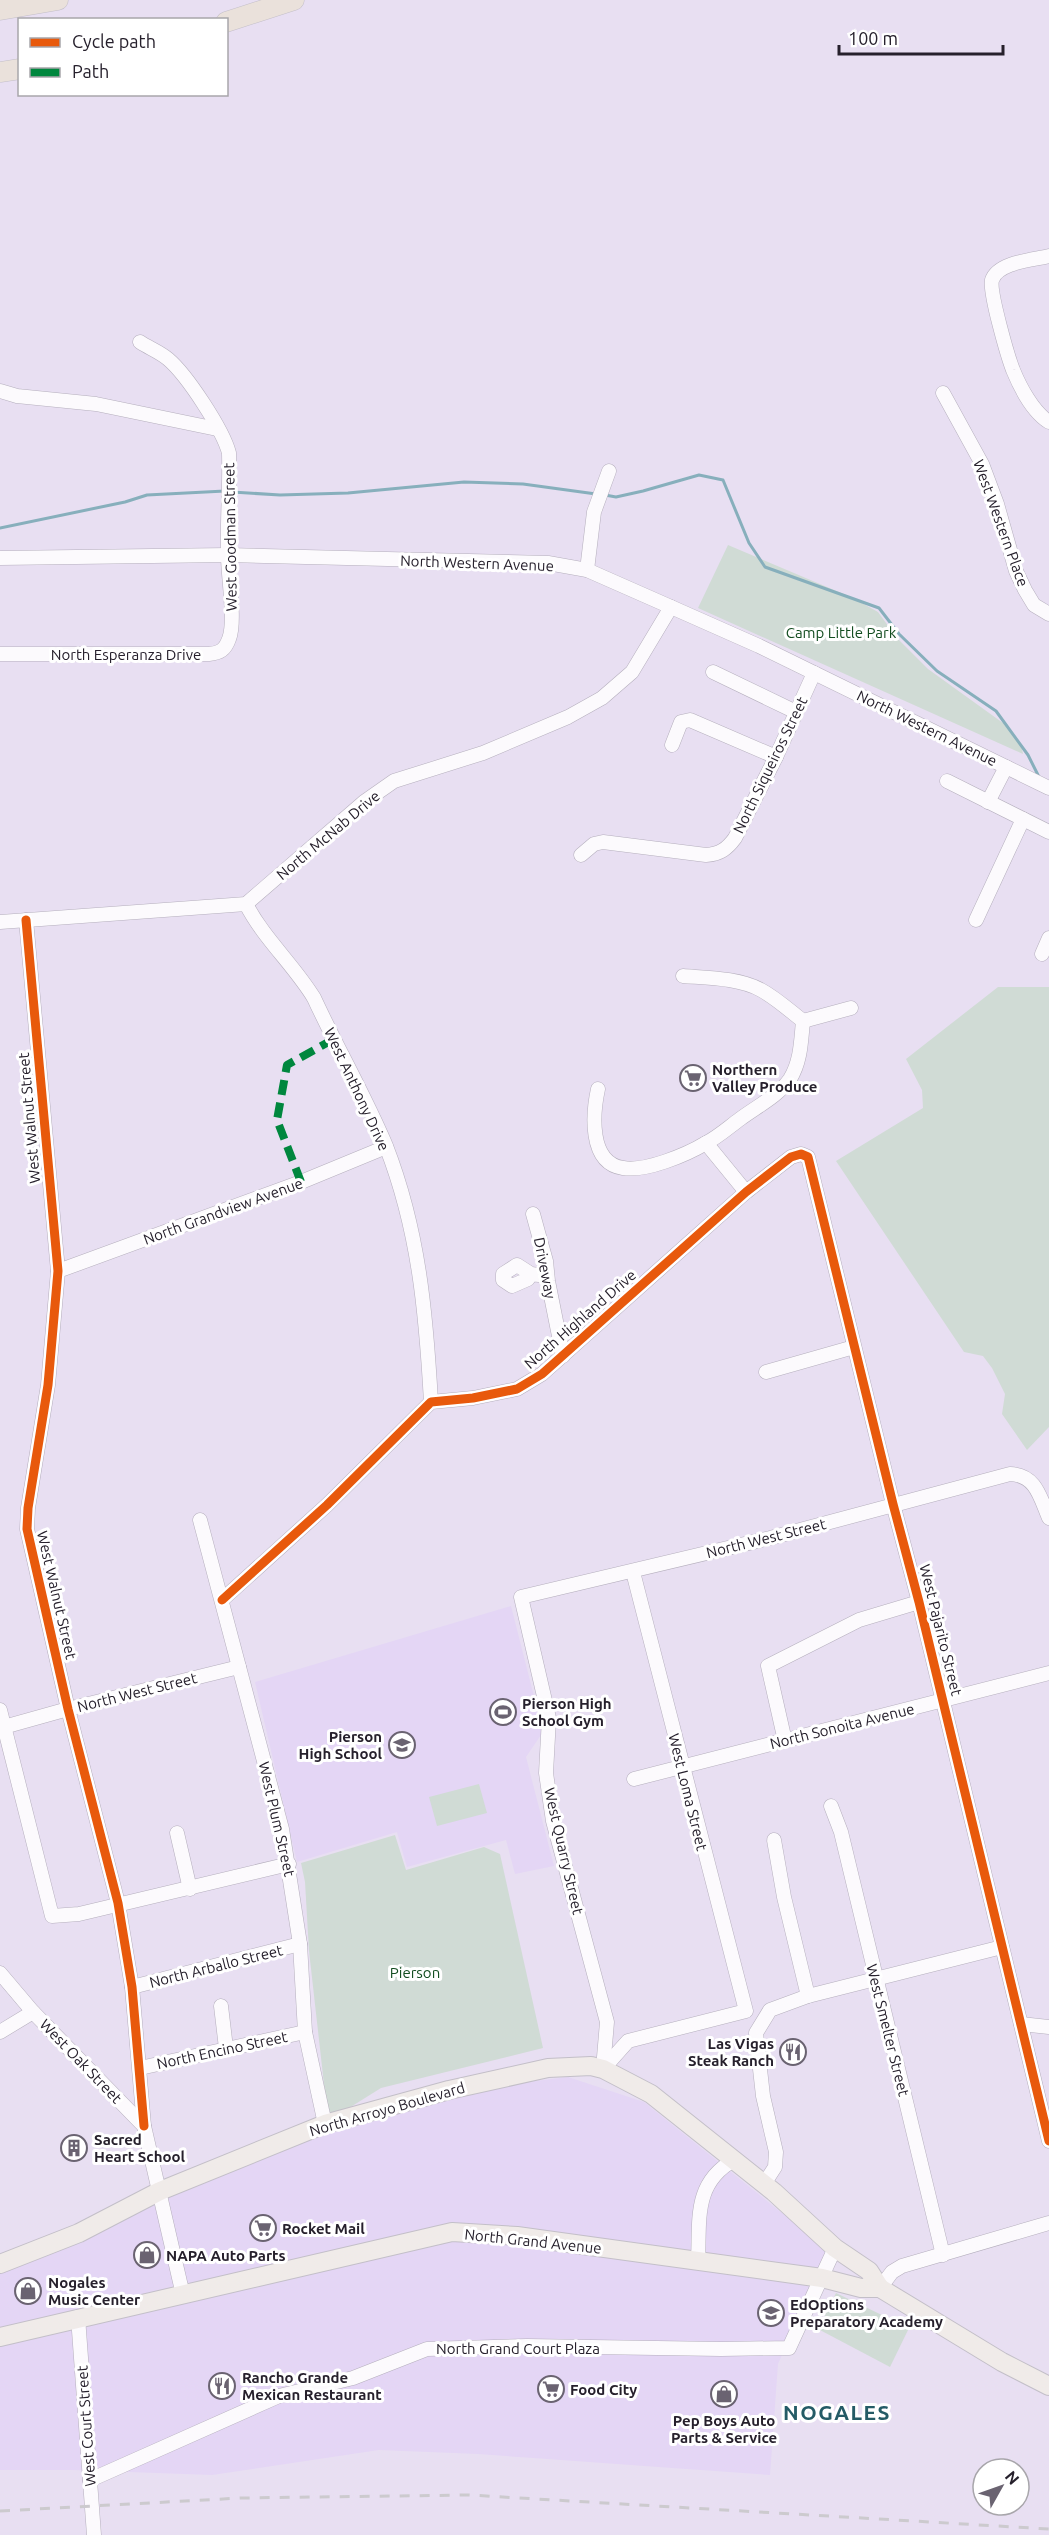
<svg xmlns="http://www.w3.org/2000/svg" width="1049" height="2535" font-family="Ubuntu,sans-serif">
  <rect width="100%" height="100%" fill="#e8dff2"/>
  <g fill="#e4d6f5">
    <polygon points="511,1606 543,1732 526,1757 554,1866 515,1874 506,1840 407,1867 397,1832 297,1862 255,1682"/>
    <polygon points="568,2077 644,2102 828,2250 778,2364 770,2475 478,2454 379,2450 212,2475 72,2470 0,2470 0,2273 109,2222 291,2144 486,2087"/>
  </g>
  <g fill="#d0dbd5">
    <polygon points="728,545 853,598 878,612 897,638 928,669 1003,723 1021,744 1023,754 698,608"/>
    <polygon points="998,987 1049,987 1049,1427 1027,1450 1002,1414 1005,1394 992,1368 983,1356 964,1352 836,1161 923,1108 922,1090 906,1059"/>
    <polygon points="479,1784 487,1813 437,1826 429,1797"/>
    <polygon points="395,1835 406,1870 484,1847 500,1854 543,2048 381,2088 341,2113 335,2114 330,2112 326,2102 309,1951 305,1882 301,1863"/>
    <polygon points="836,2293 909,2328 890,2367 818,2329"/>
  </g>
  <g fill="none" stroke-linecap="round" stroke-linejoin="round">
    <g stroke="#87afbc" stroke-width="3">
      <polyline points="232,492 280,495 348,493 464,482 523,484 596,494"/>
      <polyline points="605,495 616,497 643,491 699,475 723,480 749,543 765,567 879,608 899,634 937,671 996,711 1028,755 1040,779"/>
      <polyline points="0,528 125,502 147,495 225,491"/>
    </g>
    <defs>
      <g id="minor">
        <path d="M 1049,256 C 1033,260 998,262 992,280 C 989,292 1008,357 1013,370 C 1020,387 1033,412 1049,422"/>
        <polyline points="0,391 17,396 96,404 217,429"/>
        <polyline points="943,393 982,464 997,504 1016,571 1025,590 1034,605 1049,614"/>
        <polyline points="0,558 228,555 548,563 587,570 671,607 759,646 1049,788"/>
        <polyline points="587,570 594,512 609,471"/>
        <path d="M 0,654 L 209,654 C 220,653 225,650 229,639 C 236,621 228,577 228,556 C 227,521 230,487 229,453 C 223,430 187,375 168,359 C 160,352 149,348 140,342"/>
        <polyline points="713,672 796,712"/>
        <polyline points="672,745 681,722 690,720 776,757"/>
        <polyline points="947,781 1049,832"/>
        <polyline points="988,802 1006,767"/>
        <path d="M 581,855 L 594,844 L 603,842 L 706,855 C 720,854 727,849 735,838 L 776,757 L 814,673"/>
        <path d="M 246,904 C 264,939 294,965 314,998 C 337,1048 365,1096 386,1146 C 419,1231 426,1313 431,1402"/>
        <polyline points="26,920 58,1271 48,1385 28,1508 27,1529 68,1709 118,1903 132,1987 144,2126"/>
        <polyline points="976,920 1023,819"/>
        <polyline points="0,922 246,904 364,802 394,781 483,753 568,717 602,698 632,672 671,607"/>
        <polyline points="1042,954 1049,938"/>
        <polyline points="803,1021 851,1008"/>
        <path d="M 598,1089 C 593,1112 588,1163 623,1168 C 645,1172 686,1155 706,1143 C 718,1137 729,1127 740,1119 C 756,1107 778,1096 790,1079 C 801,1061 801,1041 803,1021 C 790,1011 776,998 761,990 C 739,978 708,978 683,976"/>
        <polyline points="706,1143 746,1192"/>
        <polyline points="533,1214 546,1261 548,1281 563,1356"/>
        <polyline points="58,1271 301,1182 386,1147"/>
        <polyline points="531,1274 528,1279 512,1286 503,1280 503,1274 517,1265 531,1274 547,1276"/>
        <polyline points="766,1372 854,1347"/>
        <polyline points="200,1520 282,1829 300,1944 305,2032 325,2124"/>
        <polyline points="222,1600 327,1505 431,1402 473,1398 517,1389 542,1374 746,1192 791,1157 801,1154 808,1157 893,1504 919,1602 1049,2141"/>
        <polyline points="0,1710 52,1916 79,1914 289,1864"/>
        <polyline points="0,1728 68,1709 239,1667"/>
        <polyline points="785,1741 768,1666 859,1620 919,1602"/>
        <polyline points="634,1779 1049,1673"/>
        <polyline points="831,1806 841,1832 943,2255"/>
        <polyline points="177,1833 190,1889"/>
        <polyline points="774,1840 784,1897 808,1996"/>
        <polyline points="0,1973 33,2012 144,2126 183,2295"/>
        <polyline points="132,1987 300,1944"/>
        <polyline points="221,2006 226,2048"/>
        <polyline points="1021,2024 1049,2027"/>
        <polyline points="0,2032 33,2012"/>
        <polyline points="140,2068 305,2032"/>
        <path d="M 603,2069 L 607,2022 L 553,1821 L 546,1773 L 549,1718 L 521,1597 L 770,1538 L 1010,1474 C 1036,1475 1040,1497 1049,1518"/>
        <polyline points="603,2069 628,2041 746,2011 633,1572"/>
        <polyline points="764,2184 775,2167 776,2152 763,2096 756,2033 770,2010 808,1996 1002,1947"/>
        <path d="M 698,2261 C 700,2220 693,2183 734,2160"/>
        <polyline points="880,2288 892,2272 902,2266 1049,2223"/>
        <polyline points="78,2317 94,2535"/>
        <polyline points="90,2480 279,2396 353,2378 427,2349 527,2346 721,2349 789,2348 835,2248"/>
      </g>
      <g id="major">
        <polyline points="0,2264 79,2233 160,2191 325,2124 449,2090 548,2068 591,2066 603,2069 651,2094 774,2192 835,2248 869,2271 880,2288"/>
        <polyline points="0,2337 452,2232 517,2236 822,2278 861,2288 880,2288 1002,2362 1049,2386"/>
      </g>
      <g id="highway">
        <polyline points="0,10 58,0"/>
        <polyline points="226,22 294,0"/>
        <polyline points="0,72 20,69"/>
      </g>
    </defs>
    <use href="#minor" stroke="#b5afbd" stroke-width="15"/>
    <use href="#major" stroke="#c3bfc8" stroke-width="20"/>
    <use href="#highway" stroke="#c3bfc8" stroke-width="21"/>
    <use href="#minor" stroke="#fcfafd" stroke-width="14"/>
    <use href="#major" stroke="#f0ebe9" stroke-width="18"/>
    <use href="#highway" stroke="#eae1db" stroke-width="20"/>
    <polyline stroke="#cccace" stroke-width="3" stroke-dasharray="10 10" stroke-linecap="butt" points="0,2511 241,2498 469,2495 1049,2529"/>
    <polyline stroke="#00873e" stroke-width="8" stroke-dasharray="15 8" stroke-linecap="butt" points="301,1182 277,1120 287,1065 334,1039"/>
    <defs>
      <g id="cycleway">
        <polyline points="26,920 58,1271 48,1385 28,1508 27,1529 68,1709 118,1903 132,1987 144,2126"/>
        <polyline points="222,1600 327,1505 431,1402 473,1398 517,1389 542,1374 746,1192 791,1157 801,1154 808,1157 893,1504 919,1602 1049,2141"/>
      </g>
    </defs>
    <use href="#cycleway" stroke="#fff" stroke-width="13"/>
    <use href="#cycleway" stroke="#e8590c" stroke-width="9"/>
  </g>
  <defs>
    <symbol id="supermarket-ring" viewBox="-11 -11 22 22"><circle r="9.5" fill="#fff" stroke="#6a6371" stroke-width="1.5"/><path d="M-6-5.5h2.5l.6 2H6L4.5 2H-2.5L-4.4-4H-6ZM-1.5 3.2a1.3 1.3 0 1 0 .1 0ZM3 3.2a1.3 1.3 0 1 0 .1 0Z" fill="#6a6371"/></symbol>
    <symbol id="stadium-ring" viewBox="-11 -11 22 22"><circle r="9.5" fill="#fff" stroke="#6a6371" stroke-width="1.5"/><path d="M0-5a6.5 5 0 1 0 0 10a6.5 5 0 1 0 0-10ZM-3.5-1.8h7v3.6h-7Z" fill="#6a6371"/></symbol>
    <symbol id="school-ring" viewBox="-11 -11 22 22"><circle r="9.5" fill="#fff" stroke="#6a6371" stroke-width="1.5"/><path d="M0-5L7-2L0 1L-7-2ZM-4 1L0 2.5L4 1V4Q0 6-4 4Z" fill="#6a6371"/></symbol>
    <symbol id="restaurant-ring" viewBox="-11 -11 22 22"><circle r="9.5" fill="#fff" stroke="#6a6371" stroke-width="1.5"/><path d="M-5-6h1v4h1v-4h1v4h1v-4h1v5L-1.5 .5V6h-2V.5L-5-1ZM5-6V6H3V1.5H1.5Q1.5-4 5-6Z" fill="#6a6371"/></symbol>
    <symbol id="building-ring" viewBox="-11 -11 22 22"><circle r="9.5" fill="#fff" stroke="#6a6371" stroke-width="1.5"/><path d="M-4-6H4V6H1V3H-1V6H-4ZM-2.5-4.3h1.7v1.8h-1.7ZM.8-4.3h1.7v1.8H.8ZM-2.5-1h1.7V.8h-1.7ZM.8-1h1.7V.8H.8Z" fill="#6a6371"/></symbol>
    <symbol id="shop-ring" viewBox="-11 -11 22 22"><circle r="9.5" fill="#fff" stroke="#6a6371" stroke-width="1.5"/><path d="M-5-2.5h2.3a2.7 3.5 0 0 1 5.4 0H5L5.5 6h-11ZM-1.5-2.5h3a1.5 2.3 0 0 0-3 0Z" fill="#6a6371"/></symbol>
  </defs>
  <g fill-rule="evenodd">
    <use href="#supermarket-ring" x="678" y="1063" width="30" height="30"/>
    <use href="#stadium-ring" x="488" y="1697" width="30" height="30"/>
    <use href="#school-ring" x="387" y="1730" width="30" height="30"/>
    <use href="#restaurant-ring" x="778" y="2037" width="30" height="30"/>
    <use href="#building-ring" x="59" y="2133" width="30" height="30"/>
    <use href="#supermarket-ring" x="248" y="2213" width="30" height="30"/>
    <use href="#shop-ring" x="132" y="2240" width="30" height="30"/>
    <use href="#shop-ring" x="13" y="2276" width="30" height="30"/>
    <use href="#school-ring" x="756" y="2298" width="30" height="30"/>
    <use href="#restaurant-ring" x="207" y="2371" width="30" height="30"/>
    <use href="#supermarket-ring" x="536" y="2374" width="30" height="30"/>
    <use href="#shop-ring" x="709" y="2379" width="30" height="30"/>
  </g>
  <g text-anchor="middle" dominant-baseline="central" stroke-width="6" stroke-linejoin="round" paint-order="stroke">
    <g font-size="15" fill="#26202c" stroke="#fff">
      <text transform="translate(1001 523) rotate(70)">West Western Place</text>
      <text transform="translate(230 537) rotate(-91)">West Goodman Street</text>
      <text transform="translate(477 563) rotate(2)">North Western Avenue</text>
      <text x="126" y="654">North Esperanza Drive</text>
      <text transform="translate(927 728) rotate(26)">North Western Avenue</text>
      <text transform="translate(770 765) rotate(-64)">North Siqueiros Street</text>
      <text transform="translate(328 835) rotate(-40)">North McNab Drive</text>
      <text transform="translate(357 1089) rotate(65)">West Anthony Drive</text>
      <text transform="translate(29 1118) rotate(-95)">West Walnut Street</text>
      <text transform="translate(223 1211) rotate(-20)">North Grandview Avenue</text>
      <text transform="translate(545 1268) rotate(79)">Driveway</text>
      <text transform="translate(580 1319) rotate(-41)">North Highland Drive</text>
      <text transform="translate(766 1538) rotate(-14)">North West Street</text>
      <text transform="translate(57 1595) rotate(77)">West Walnut Street</text>
      <text transform="translate(941 1630) rotate(76)">West Pajarito Street</text>
      <text transform="translate(137 1692) rotate(-14)">North West Street</text>
      <text transform="translate(842 1726) rotate(-14)">North Sonoita Avenue</text>
      <text transform="translate(688 1792) rotate(76)">West Loma Street</text>
      <text transform="translate(277 1819) rotate(77)">West Plum Street</text>
      <text transform="translate(564 1851) rotate(77)">West Quarry Street</text>
      <text transform="translate(216 1966) rotate(-14)">North Arballo Street</text>
      <text transform="translate(888 2030) rotate(76)">West Smelter Street</text>
      <text transform="translate(222 2050) rotate(-12)">North Encino Street</text>
      <text transform="translate(81 2061) rotate(46)">West Oak Street</text>
      <text transform="translate(387 2109) rotate(-16)">North Arroyo Boulevard</text>
      <text transform="translate(533 2241) rotate(6)">North Grand Avenue</text>
      <text x="518" y="2348">North Grand Court Plaza</text>
      <text transform="translate(86 2426) rotate(-94)">West Court Street</text>
    </g>
    <g font-size="15" fill="#134d20" stroke="#fff">
      <text x="841" y="632">Camp Little Park</text>
      <text x="415" y="1972">Pierson</text>
    </g>
    <g font-size="15" font-weight="bold" fill="#26202c" stroke="#fff" text-anchor="start">
      <text x="712" y="1069">Northern<tspan x="712" dy="17">Valley Produce</tspan></text>
      <text x="522" y="1703">Pierson High<tspan x="522" dy="17">School Gym</tspan></text>
      <text x="382" y="1736" text-anchor="end">Pierson<tspan x="382" dy="17">High School</tspan></text>
      <text x="774" y="2043" text-anchor="end">Las Vigas<tspan x="774" dy="17">Steak Ranch</tspan></text>
      <text x="94" y="2139">Sacred<tspan x="94" dy="17">Heart School</tspan></text>
      <text x="282" y="2228">Rocket Mail</text>
      <text x="166" y="2255">NAPA Auto Parts</text>
      <text x="48" y="2282">Nogales<tspan x="48" dy="17">Music Center</tspan></text>
      <text x="790" y="2304">EdOptions<tspan x="790" dy="17">Preparatory Academy</tspan></text>
      <text x="242" y="2377">Rancho Grande<tspan x="242" dy="17">Mexican Restaurant</tspan></text>
      <text x="570" y="2389">Food City</text>
      <text x="724" y="2420" text-anchor="middle">Pep Boys Auto<tspan x="724" dy="17">Parts &amp; Service</tspan></text>
    </g>
    <g font-size="21" font-weight="bold" letter-spacing="1.5" fill="#245b66" stroke="#fff">
      <text x="837" y="2412">NOGALES</text>
    </g>
  </g>
  <rect x="18" y="18" width="210" height="78" fill="#ffffff" stroke="#a8a6ab" stroke-width="1.5"/>
  <rect x="30" y="38" width="30" height="9" fill="#e8590c" stroke="#a8a6ab" stroke-width="1.5"/>
  <text x="72" y="48" font-size="18" fill="#26202c">Cycle path</text>
  <rect x="30" y="68" width="30" height="9" fill="#00873e" stroke="#a8a6ab" stroke-width="1.5"/>
  <text x="72" y="78" font-size="18" fill="#26202c">Path</text>
  <g transform="translate(1001 2487) rotate(50)"><circle r="28" fill="#ffffff" stroke="#a8a6ab" stroke-width="1.5"/>
  <path d="M0-4.5L10 22L0 15L-10 22Z" fill="#6a6371"/>
  <text y="-9" font-size="16" font-weight="bold" text-anchor="middle" fill="#26202c">N</text>
  </g>
  <path d="M839 45v9h164v-9" fill="none" stroke="#26202c" stroke-width="3"/>
  <text x="848" y="45" font-size="18" fill="#26202c" stroke="#ffffff" stroke-width="4.5" paint-order="stroke">100 m</text>
</svg>
